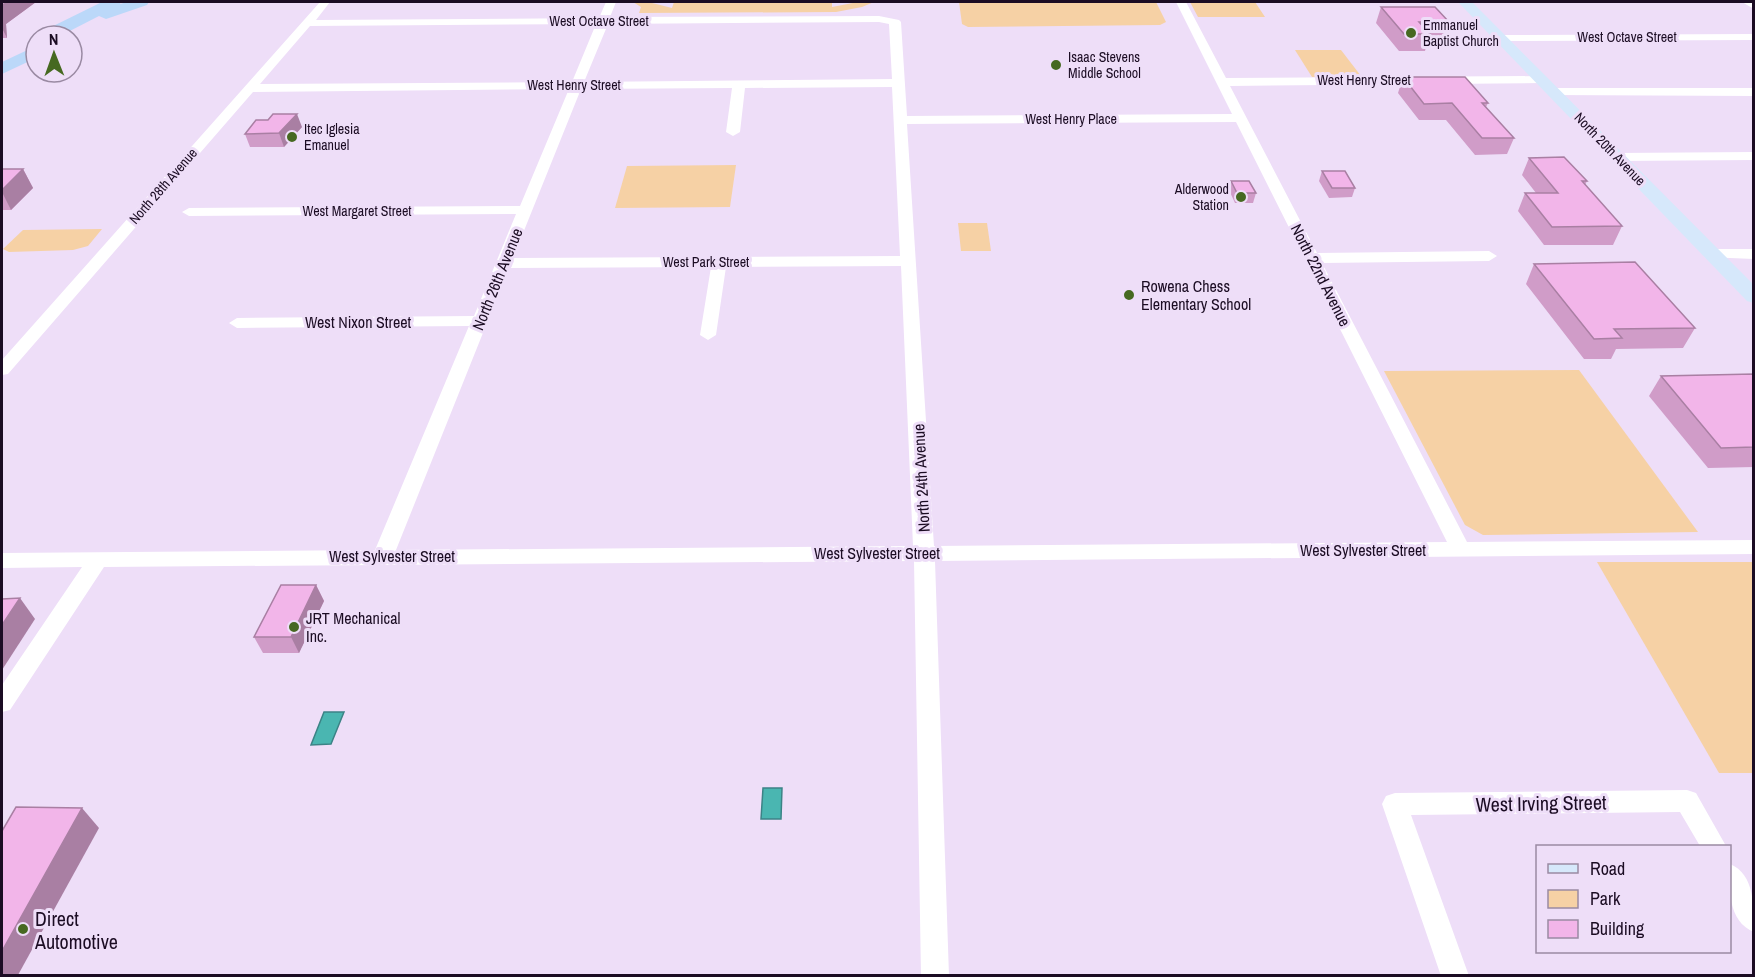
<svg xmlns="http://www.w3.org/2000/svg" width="1755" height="977" font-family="'Archivo Narrow',sans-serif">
  <rect width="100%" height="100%" fill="#eedef8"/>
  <g fill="#f6d1a5">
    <polygon points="633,2 648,2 672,8 674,2 832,2 832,7 858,2 874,2 862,7 836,12 639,13 641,7"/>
    <polygon points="959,2 1156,2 1166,22 1160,25 968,27 962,24"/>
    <polygon points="1190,2 1255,2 1265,17 1198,17"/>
    <polygon points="1295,50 1341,50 1361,76 1312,77"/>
    <polygon points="736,165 730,207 615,208 627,166"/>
    <polygon points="958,223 987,223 991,251 961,251"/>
    <polygon points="102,229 88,246 73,250 9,252 3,249 23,230"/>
    <polygon points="1579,370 1698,532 1483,535 1465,525 1384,371"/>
    <polygon points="1597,562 1753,562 1753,773 1719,773"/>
  </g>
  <g fill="#4ab6b1" stroke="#3c8386" stroke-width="1.5">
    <polygon points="324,712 344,712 331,744 311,745"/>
    <polygon points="763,788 782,788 781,819 761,819"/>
  </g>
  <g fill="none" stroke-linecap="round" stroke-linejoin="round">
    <g fill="#fff" fill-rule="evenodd">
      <path d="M 320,2 L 330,2 L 316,20 L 599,18 L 606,2 L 616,2 L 610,17 L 879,16 L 899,20 L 901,22 L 907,116 L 1232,114 L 1176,2 L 1186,2 L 1226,78 L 1545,76 L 1547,79 L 1541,83 L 1230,86 L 1317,253 L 1489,251 L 1497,256 L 1489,261 L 1322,263 L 1467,542 L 1754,540 L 1754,554 L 935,561 L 949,976 L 921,976 L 914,561 L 104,567 L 10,710 L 2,712 L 2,685 L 82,567 L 2,568 L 2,553 L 375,550 L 469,326 L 237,328 L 229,323 L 237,318 L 474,316 L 516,214 L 189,216 L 182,212 L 189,208 L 520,206 L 569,89 L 253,92 L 8,374 L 2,375 L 2,360 ZM 879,22 L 889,24 L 892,79 L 584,82 L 608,24 ZM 596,24 L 572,82 L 260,84 L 310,26 ZM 892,87 L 900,256 L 513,258 L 581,89 L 732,88 L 726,132 L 733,136 L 740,132 L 745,88 ZM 1236,122 L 1447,542 L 934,546 L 907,124 ZM 901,266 L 913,546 L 396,550 L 509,268 L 711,267 L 700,335 L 708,340 L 716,335 L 726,267 Z"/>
      <polygon points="1742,2 1754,2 1754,9"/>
      <polygon points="1754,34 1754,40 1501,41 1495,38 1501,35"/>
      <polygon points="1554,88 1754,88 1754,96 1550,95 1548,92"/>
      <polygon points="1754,152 1754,160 1617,161 1610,157 1617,153"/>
      <polygon points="1711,249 1754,249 1754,259 1706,257 1703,254"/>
      <polygon points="1687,790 1696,793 1726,846 1700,846 1680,812 1411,815 1469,976 1441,976 1382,804 1386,796 1395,793"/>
      <path d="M 1730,864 C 1755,874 1754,908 1754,932 C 1728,922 1728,886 1730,864 Z"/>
    </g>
    <polygon fill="#d6e8fb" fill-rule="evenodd" points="1458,2 1472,2 1754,285 1754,303 1747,301"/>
    <g fill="#bbd8f9" fill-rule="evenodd">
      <polygon points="102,2 121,2 120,4 127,2 149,2 147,5 112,17 106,19 99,16 60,36 39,36 41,32"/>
      <polygon points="36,46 36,58 2,74 2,62"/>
    </g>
  </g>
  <g fill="#d09cc8">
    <polygon points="2,2 36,2 6,24 7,38 2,38"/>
    <polygon points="1381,7 1449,22 1444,38 1428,38 1425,51 1399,51 1376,23"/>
    <polygon points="1403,77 1488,103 1486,107 1514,138 1507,154 1475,155 1446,120 1419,120 1398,93"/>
    <polygon points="302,127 284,147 250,147 245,134"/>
    <polygon points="1529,158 1587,181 1585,185 1622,226 1613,245 1544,245 1518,211 1525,193 1536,193 1522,175"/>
    <polygon points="2,169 23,169 33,188 11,210 2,210"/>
    <polygon points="1322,171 1355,188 1352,197 1329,198 1319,181"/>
    <polygon points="1231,181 1256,193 1253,203 1235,203 1229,190"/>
    <polygon points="1534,264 1695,328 1683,348 1616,349 1611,359 1584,359 1526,284"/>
    <polygon points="1754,374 1754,467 1708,468 1649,396 1661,376"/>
    <polygon points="316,585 324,601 299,653 263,653 254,637"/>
  </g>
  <g fill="#a97fa3">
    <polygon points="6,2 36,2 6,24 7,38 2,28 2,5"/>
    <polygon points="297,114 302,127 284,147 279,133"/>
    <polygon points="23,169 33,188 11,210 2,192 2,190"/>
    <polygon points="316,585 324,601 299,653 291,637"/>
    <polygon points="20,598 35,619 2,670 2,625"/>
    <polygon points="82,808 99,828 18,975 2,975 2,951"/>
  </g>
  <g fill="#f2b5e9" stroke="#a97fa3" stroke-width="1.5">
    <polygon points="1381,7 1435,7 1449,22 1419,22 1430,34 1404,34"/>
    <polygon points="1403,77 1465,77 1488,103 1482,103 1514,138 1482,138 1452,103 1424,104"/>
    <polygon points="273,114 297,114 279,133 245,134 256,120 268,120"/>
    <polygon points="1564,157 1587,181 1582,181 1622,226 1552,227 1525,193 1558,193 1529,158"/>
    <polygon points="2,169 23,169 2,190"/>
    <polygon points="1322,171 1345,171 1355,188 1332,188"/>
    <polygon points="1231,181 1249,181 1256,193 1237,193"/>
    <polygon points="1635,262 1695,328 1614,329 1622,338 1594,339 1534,264"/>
    <polygon points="1754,374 1754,447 1721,448 1661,376"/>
    <polygon points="281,585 316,585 291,637 254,637"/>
    <polygon points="20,598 2,625 2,599"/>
    <polygon points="16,807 82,808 2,951 2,831"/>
  </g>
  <g fill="#466921" stroke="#eedef8" stroke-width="2">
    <circle cx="1411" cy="33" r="6"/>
    <circle cx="1056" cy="65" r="6"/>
    <circle cx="292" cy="137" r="6"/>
    <circle cx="1241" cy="197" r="6"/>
    <circle cx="1129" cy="295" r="6"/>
    <circle cx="294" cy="627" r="6"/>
    <circle cx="23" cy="929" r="6"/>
  </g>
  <g text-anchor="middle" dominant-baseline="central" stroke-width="6" stroke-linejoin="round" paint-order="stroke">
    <g font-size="14" fill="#1b0c23" stroke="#eedef8">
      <text x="599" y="21">West Octave Street</text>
      <text x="1627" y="37">West Octave Street</text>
      <text x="1364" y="80">West Henry Street</text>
      <text x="574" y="85">West Henry Street</text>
      <text x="1071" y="119">West Henry Place</text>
      <text transform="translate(1610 149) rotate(46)">North 20th Avenue</text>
      <text transform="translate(163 186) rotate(-49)">North 28th Avenue</text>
      <text x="357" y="211">West Margaret Street</text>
      <text x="706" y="262">West Park Street</text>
    </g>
    <g font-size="14" fill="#1b0c23" stroke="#eedef8" text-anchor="start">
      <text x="1423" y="25">Emmanuel<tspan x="1423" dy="16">Baptist Church</tspan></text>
      <text x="1068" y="57">Isaac Stevens<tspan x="1068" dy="16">Middle School</tspan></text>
      <text x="304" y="129">Itec Iglesia<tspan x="304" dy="16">Emanuel</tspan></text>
      <text x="1229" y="189" text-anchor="end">Alderwood<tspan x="1229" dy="16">Station</tspan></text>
    </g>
    <g font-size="16" fill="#1b0c23" stroke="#eedef8">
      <text transform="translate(1321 275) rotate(63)">North 22nd Avenue</text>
      <text transform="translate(497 279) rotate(-68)">North 26th Avenue</text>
      <text x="358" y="322">West Nixon Street</text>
      <text transform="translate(921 478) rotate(-93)">North 24th Avenue</text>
      <text x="1363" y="550">West Sylvester Street</text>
      <text x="877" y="553">West Sylvester Street</text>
      <text x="392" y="556">West Sylvester Street</text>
    </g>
    <g font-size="16" fill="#1b0c23" stroke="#eedef8" text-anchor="start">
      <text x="1141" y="286">Rowena Chess<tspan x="1141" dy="18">Elementary School</tspan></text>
      <text x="306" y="618">JRT Mechanical<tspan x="306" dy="18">Inc.</tspan></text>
    </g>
    <g font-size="20" fill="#1b0c23" stroke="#eedef8">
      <text transform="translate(1541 803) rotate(-1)">West Irving Street</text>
    </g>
    <g font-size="20" fill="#1b0c23" stroke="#eedef8" text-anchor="start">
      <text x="35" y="918">Direct<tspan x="35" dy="23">Automotive</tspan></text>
    </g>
  </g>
  <rect width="1755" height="977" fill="none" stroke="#1b0c23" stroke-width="6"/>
  <rect x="1536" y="845" width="195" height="108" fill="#eedef8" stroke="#9a8aa3" stroke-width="1.5"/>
  <rect x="1548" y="864" width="30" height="9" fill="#d6e8fb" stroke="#9a8aa3" stroke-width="1.5"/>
  <text x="1590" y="875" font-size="18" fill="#1b0c23">Road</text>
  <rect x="1548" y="890" width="30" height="18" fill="#f6d1a5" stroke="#9a8aa3" stroke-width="1.5"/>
  <text x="1590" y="905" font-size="18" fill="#1b0c23">Park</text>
  <rect x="1548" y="920" width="30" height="18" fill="#f2b5e9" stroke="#9a8aa3" stroke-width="1.5"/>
  <text x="1590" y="935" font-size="18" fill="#1b0c23">Building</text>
  <g transform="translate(54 54) rotate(359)"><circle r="28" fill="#eedef8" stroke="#9a8aa3" stroke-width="1.5"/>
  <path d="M0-4.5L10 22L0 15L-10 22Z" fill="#466921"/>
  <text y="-9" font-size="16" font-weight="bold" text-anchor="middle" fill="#1b0c23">N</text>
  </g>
</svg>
